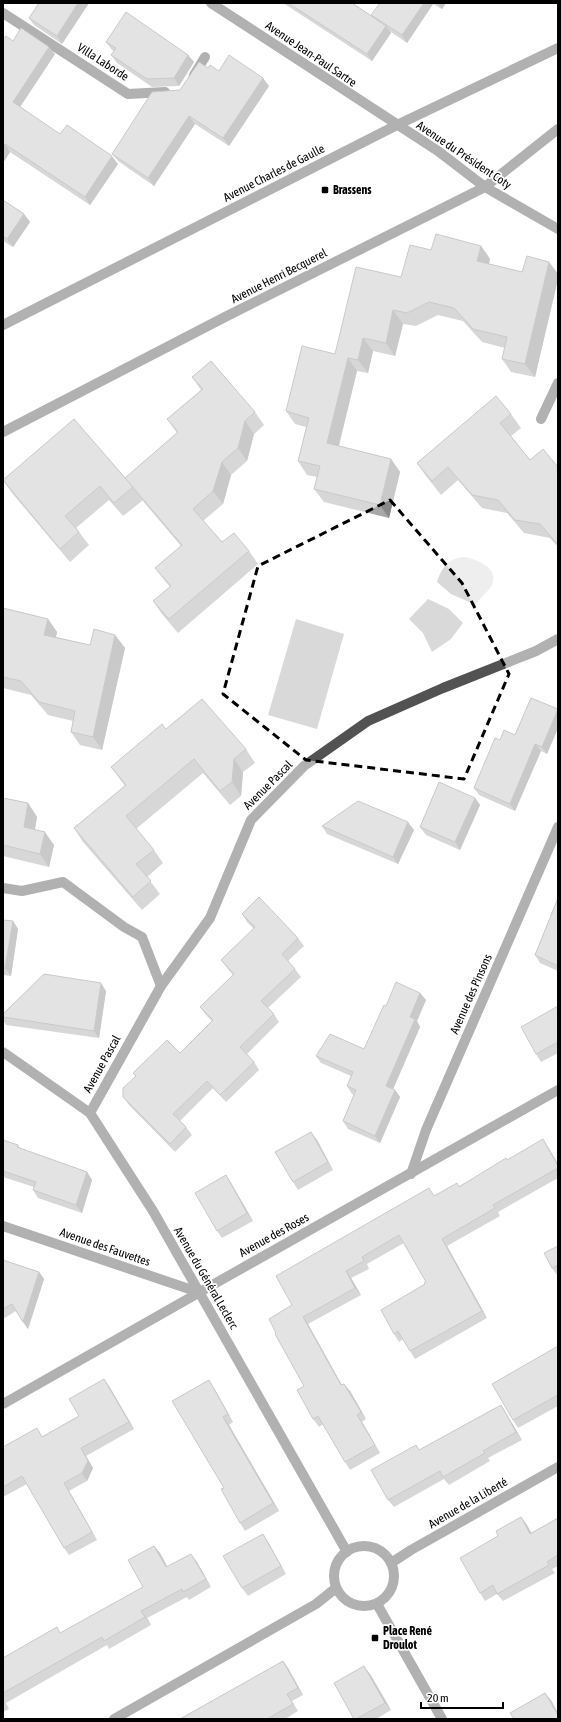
<svg xmlns="http://www.w3.org/2000/svg" width="561" height="1722" font-family="'Asap Condensed',sans-serif">
  <rect width="100%" height="100%" fill="#fff"/>
  <g fill="#d9d9d9">
    <path d="M 465,557 C 476,559 497,567 493,582 C 491,591 480,596 476,605 L 451,594 L 437,582 C 442,567 448,558 465,557 Z"/>
    <polygon points="428,599 449,609 463,623 451,639 432,652 423,633 409,619"/>
    <polygon points="296,619 344,634 317,729 268,715"/>
  </g>
  <g fill="none" stroke-linecap="round" stroke-linejoin="round">
    <g stroke="#525252" stroke-width="10">
      <polyline points="211,3 438,151 485,187 558,229"/>
      <polyline points="3,13 128,94 165,92"/>
      <polyline points="194,75 205,57"/>
      <polyline points="3,325 397,125 558,48"/>
      <polyline points="541,419 558,383"/>
      <polyline points="3,432 225,317 485,187 558,129"/>
      <polyline points="3,888 22,891 63,882 124,927 142,937 161,986"/>
      <polyline points="3,1052 90,1113 153,1211 347,1552"/>
      <polyline points="90,1113 161,986 210,918 251,820 304,766 368,721 443,688 536,651 558,639"/>
      <polyline points="411,1174 426,1130 558,827"/>
      <polyline points="3,1226 198,1292"/>
      <path d="M 3,1404 C 187,1298 374,1195 558,1090"/>
      <circle cx="364" cy="1576" r="30"/>
      <polyline points="391,1563 411,1550 558,1467"/>
      <polyline points="377,1604 442,1719"/>
      <polyline points="114,1719 316,1604 336,1588"/>
    </g>
  </g>
  <g fill="#a7a7a7">
    <polygon points="39,3 89,3 62,44 34,25 29,18"/>
    <polygon points="283,3 352,3 372,16 380,3 446,3 442,9 433,4 407,43 391,32 391,33 372,61"/>
    <polygon points="3,40 13,41 55,54 20,107 60,134 118,164 90,205 10,152 3,163"/>
    <polygon points="106,42 188,55 194,62 179,86 152,87 117,63 111,55 114,51 112,50"/>
    <polygon points="208,68 219,71 269,86 229,146 195,124 154,186 118,161 112,154 180,90"/>
    <polygon points="3,200 24,214 30,222 13,247 3,241"/>
    <polygon points="481,246 490,259 489,264 522,272 549,262 558,274 558,279 535,377 511,372 502,359 505,348 482,342 463,321 438,315 416,326 403,324 395,356 373,351 368,373 357,371 339,446 391,459 400,472 389,518 324,502 314,489 317,477 307,475 298,461 306,427 295,424 286,411 401,277 431,250"/>
    <polygon points="192,377 255,412 264,425 254,434 247,461 231,475 223,504 203,521 222,542 249,551 258,564 178,633 162,614 153,601 170,587 165,581 155,568 181,546 142,500 142,501 123,516 109,500 76,528 89,545 70,562 12,493 3,480 126,479 177,433 167,419 201,390"/>
    <polygon points="511,414 521,428 511,436 530,460 558,467 558,547 550,538 524,533 507,513 482,508 458,480 441,495 426,476 417,463"/>
    <polygon points="3,608 48,619 57,632 56,637 90,645 115,635 125,648 102,750 80,745 71,732 73,721 48,715 31,695 3,688"/>
    <polygon points="558,710 558,728 547,754 541,751 515,811 479,795 474,788 500,740 515,735"/>
    <polygon points="166,729 246,749 255,763 243,772 241,796 230,805 203,773 136,829 154,850 163,863 147,877 160,894 142,910 83,842 74,828 125,786 111,767"/>
    <polygon points="3,798 28,803 37,817 35,829 54,845 49,867 3,856"/>
    <polygon points="475,798 480,805 460,850 426,835 420,827"/>
    <polygon points="322,826 414,830 398,864 327,834"/>
    <polygon points="558,898 558,971 540,963 535,955"/>
    <polygon points="242,914 298,938 304,946 288,961 295,969 301,977 268,1008 274,1014 279,1022 247,1054 254,1062 259,1070 226,1102 213,1088 180,1121 186,1127 192,1135 175,1152 129,1105 123,1097 135,1076 133,1073 180,1053 212,1021 206,1015 200,1007 233,975 227,968 221,960 254,929 247,922"/>
    <polygon points="3,920 13,921 18,929 11,976 3,975"/>
    <polygon points="106,991 99,1038 6,1025 3,1020 3,1014"/>
    <polygon points="420,993 426,1000 417,1021 420,1027 393,1089 395,1090 400,1097 380,1143 348,1129 343,1121 354,1095 352,1094 347,1086 351,1076 321,1063 316,1056 364,1049 386,1006"/>
    <polygon points="558,1006 558,1053 541,1062 536,1054"/>
    <polygon points="3,1140 18,1145 20,1148 87,1172 92,1180 82,1213 38,1198 33,1190 34,1187 3,1177"/>
    <polygon points="317,1140 333,1170 298,1190 293,1182"/>
    <polygon points="548,1147 558,1164 558,1178 498,1212 500,1216 447,1246 487,1318 415,1359 410,1351 403,1339 399,1342 394,1334 426,1282 404,1243 367,1264 369,1269 351,1278 361,1295 308,1324 342,1385 350,1391 366,1419 362,1422 380,1453 350,1470 345,1462 323,1424 319,1427 313,1419 304,1386 276,1333 292,1305 434,1196 459,1186 507,1160"/>
    <polygon points="226,1175 231,1183 253,1221 222,1238 217,1231"/>
    <polygon points="558,1246 558,1275 557,1275 552,1268"/>
    <polygon points="3,1260 39,1272 44,1279 28,1329 16,1311 3,1319"/>
    <polygon points="558,1346 558,1406 518,1428 513,1420"/>
    <polygon points="109,1386 134,1429 86,1456 93,1468 87,1481 69,1491 97,1540 69,1555 64,1548 27,1484 3,1497 3,1447 43,1436 79,1416"/>
    <polygon points="214,1388 233,1422 229,1425 279,1511 245,1531 240,1523 224,1488"/>
    <polygon points="501,1405 506,1413 522,1440 488,1458 490,1461 449,1485 444,1479 394,1507 388,1500 419,1450"/>
    <polygon points="521,1517 527,1525 531,1533 558,1518 558,1566 552,1569 555,1573 503,1601 497,1594 485,1601 480,1593 498,1536"/>
    <polygon points="263,1534 268,1542 286,1574 248,1596 242,1588"/>
    <polygon points="154,1546 160,1553 167,1567 197,1562 211,1587 189,1600 187,1597 147,1618 151,1625 109,1649 107,1645 6,1703 9,1709 3,1712 3,1658 61,1633 143,1587"/>
    <polygon points="283,1661 288,1668 303,1695 292,1701 298,1711 285,1719 180,1719"/>
    <polygon points="370,1674 391,1710 376,1719 354,1719"/>
  </g>
  <g fill="#888">
    <polygon points="78,3 89,3 62,44 57,36"/>
    <polygon points="424,3 433,3 433,4 407,43 402,35"/>
    <polygon points="437,3 446,3 442,9"/>
    <polygon points="386,26 391,33 372,61 367,54"/>
    <polygon points="49,47 55,54 18,110 13,102"/>
    <polygon points="188,55 194,62 179,86 174,78"/>
    <polygon points="263,78 269,86 229,146 223,138"/>
    <polygon points="189,116 195,124 154,186 148,178"/>
    <polygon points="5,144 10,152 3,163 3,147"/>
    <polygon points="112,156 118,164 90,205 85,197"/>
    <polygon points="24,214 30,222 13,247 7,239"/>
    <polygon points="481,246 490,259 487,274 477,261"/>
    <polygon points="549,262 558,274 558,279 535,377 525,364"/>
    <polygon points="393,310 403,324 395,356 386,343"/>
    <polygon points="363,338 373,351 368,373 358,360"/>
    <polygon points="348,358 357,371 336,456 327,443"/>
    <polygon points="245,421 254,434 247,461 238,448"/>
    <polygon points="391,459 400,472 389,518 380,505"/>
    <polygon points="222,462 231,475 223,504 213,491"/>
    <polygon points="48,619 57,632 53,648 44,635"/>
    <polygon points="115,635 125,648 102,750 93,737"/>
    <polygon points="558,709 558,728 547,754 542,747"/>
    <polygon points="535,744 541,751 515,811 510,804"/>
    <polygon points="234,759 243,772 241,796 232,782"/>
    <polygon points="475,798 480,805 460,850 455,842"/>
    <polygon points="28,803 37,817 33,840 24,827"/>
    <polygon points="408,822 414,830 398,864 393,857"/>
    <polygon points="45,832 54,845 49,867 40,854"/>
    <polygon points="13,921 18,929 11,976 5,968"/>
    <polygon points="101,983 106,991 99,1038 94,1031"/>
    <polygon points="420,993 426,1000 417,1021 420,1027 391,1094 386,1086 410,1017"/>
    <polygon points="395,1090 400,1097 380,1143 375,1136"/>
    <polygon points="311,1132 317,1140 333,1170 328,1162"/>
    <polygon points="543,1139 548,1147 558,1164 558,1166"/>
    <polygon points="87,1172 92,1180 82,1213 76,1205"/>
    <polygon points="226,1175 231,1183 253,1221 247,1213"/>
    <polygon points="442,1239 447,1246 487,1318 482,1311"/>
    <polygon points="346,1271 351,1278 361,1295 355,1288"/>
    <polygon points="39,1272 44,1279 28,1329 23,1322"/>
    <polygon points="303,1317 308,1324 346,1393 341,1385"/>
    <polygon points="104,1379 109,1386 134,1429 129,1422"/>
    <polygon points="209,1380 214,1388 233,1422 228,1414"/>
    <polygon points="344,1384 350,1391 366,1419 361,1412"/>
    <polygon points="501,1405 506,1413 522,1440 516,1432"/>
    <polygon points="357,1415 362,1422 380,1453 375,1445"/>
    <polygon points="223,1417 229,1425 279,1511 273,1503"/>
    <polygon points="81,1448 86,1456 93,1468 87,1481 82,1473"/>
    <polygon points="64,1483 69,1491 97,1540 92,1532"/>
    <polygon points="521,1517 527,1525 536,1542 530,1534"/>
    <polygon points="263,1534 268,1542 286,1574 281,1566"/>
    <polygon points="154,1546 160,1553 172,1575 166,1567"/>
    <polygon points="191,1554 197,1562 211,1587 206,1579"/>
    <polygon points="141,1611 147,1618 151,1625 145,1617"/>
    <polygon points="283,1661 288,1668 303,1695 298,1688"/>
    <polygon points="364,1666 370,1674 391,1710 385,1703"/>
    <polygon points="545,1693 551,1700 558,1713 558,1715"/>
  </g>
  <g fill="#c2c2c2" stroke="#888">
    <polygon points="39,3 78,3 57,36 29,18"/>
    <polygon points="288,3 352,3 386,26 367,54"/>
    <polygon points="380,3 424,3 402,35 371,15"/>
    <polygon points="126,12 188,55 174,78 147,79 111,55 116,48 106,42"/>
    <polygon points="21,28 49,47 13,102 60,134 67,125 112,156 85,197 5,144 3,147 3,40 6,36 13,41"/>
    <polygon points="229,55 263,78 223,138 189,116 148,178 112,154 152,92 180,90 199,62 208,68 210,65 219,71"/>
    <polygon points="3,200 24,214 7,239 3,236"/>
    <polygon points="436,234 481,246 477,261 522,272 527,256 549,262 525,364 502,359 507,337 473,329 454,308 429,302 407,313 393,310 386,343 363,338 358,360 348,358 327,443 391,459 380,505 314,489 320,466 298,461 309,418 286,411 302,346 335,354 356,267 401,277 410,245 431,250"/>
    <polygon points="211,361 255,412 245,421 238,448 222,462 213,491 193,509 222,542 234,533 249,551 169,619 153,601 171,586 155,568 182,545 125,478 178,432 167,419 203,389 192,377"/>
    <polygon points="496,396 511,414 500,423 530,460 543,449 558,467 558,545 540,524 515,520 498,500 472,495 448,467 432,481 417,463"/>
    <polygon points="74,419 133,487 114,503 100,486 65,516 79,532 60,549 3,480"/>
    <polygon points="3,608 48,619 44,635 90,645 94,629 115,635 93,737 71,732 75,711 39,702 21,681 3,677"/>
    <polygon points="531,698 558,709 542,747 535,744 510,804 474,788 495,738 500,740 504,730 515,735"/>
    <polygon points="202,699 246,749 234,759 232,782 220,791 194,759 126,816 154,850 136,864 151,881 133,897 74,828 126,785 111,767 162,724 166,729"/>
    <polygon points="439,782 475,798 455,842 420,827"/>
    <polygon points="3,798 28,803 24,827 45,832 40,854 3,845"/>
    <polygon points="358,801 408,822 393,857 322,826"/>
    <polygon points="259,897 298,938 282,954 295,969 261,1001 274,1014 240,1047 254,1062 220,1095 207,1081 173,1114 186,1127 170,1144 123,1097 123,1088 136,1076 133,1073 167,1040 180,1053 213,1020 200,1007 234,974 221,960 255,927 242,914"/>
    <polygon points="558,898 558,966 535,955"/>
    <polygon points="3,920 13,921 5,968 3,968"/>
    <polygon points="44,974 101,983 94,1031 3,1017 3,1014"/>
    <polygon points="396,982 420,993 410,1017 415,1019 386,1086 395,1090 375,1136 343,1121 356,1090 347,1086 353,1072 316,1056 330,1034 364,1049 384,1005 386,1006"/>
    <polygon points="558,1006 558,1042 536,1054 521,1027"/>
    <polygon points="311,1132 328,1162 293,1182 275,1152"/>
    <polygon points="543,1139 558,1166 558,1168 493,1205 495,1208 442,1239 482,1311 410,1351 398,1331 394,1334 381,1310 425,1284 424,1283 426,1282 399,1235 362,1257 364,1261 346,1271 355,1288 303,1317 341,1385 344,1384 361,1412 357,1415 375,1445 345,1462 318,1416 313,1419 297,1390 304,1386 275,1334 276,1333 269,1319 292,1305 276,1276 429,1188 434,1196 457,1183 459,1187 506,1158 507,1160"/>
    <polygon points="3,1140 18,1145 17,1147 87,1172 76,1205 33,1190 36,1182 3,1171"/>
    <polygon points="226,1175 247,1213 217,1231 195,1193"/>
    <polygon points="558,1246 558,1265 552,1268 544,1253"/>
    <polygon points="3,1260 39,1272 23,1322 12,1304 3,1309"/>
    <polygon points="558,1346 558,1395 513,1420 492,1384"/>
    <polygon points="104,1379 129,1422 81,1448 88,1461 82,1473 64,1483 92,1532 64,1548 22,1476 3,1487 3,1447 37,1428 42,1437 79,1416 69,1399"/>
    <polygon points="209,1380 228,1414 223,1417 273,1503 240,1523 221,1489 224,1488 172,1401"/>
    <polygon points="501,1405 516,1432 483,1451 485,1453 443,1477 440,1471 388,1500 371,1470 416,1445 419,1450"/>
    <polygon points="521,1517 530,1534 558,1518 558,1555 547,1562 549,1565 497,1594 493,1585 480,1593 460,1558 498,1536 496,1531"/>
    <polygon points="263,1534 281,1566 242,1588 223,1556"/>
    <polygon points="154,1546 166,1567 191,1554 206,1579 183,1592 182,1589 141,1611 145,1617 104,1641 102,1637 3,1693 3,1658 57,1627 60,1633 143,1587 128,1560"/>
    <polygon points="283,1661 298,1688 287,1694 293,1704 267,1719 180,1719"/>
    <polygon points="364,1666 385,1703 356,1719 354,1719 334,1683"/>
    <polygon points="545,1693 558,1715 558,1719 514,1719 510,1713"/>
  </g>
  <path d="M0 0H561V1722H0ZM 390,500 L 462,583 L 509,674 L 464,779 L 306,760 L 223,694 L 258,566 Z" fill="#fff" fill-opacity=".55" fill-rule="evenodd"/>
  <path fill="none" stroke="#000" stroke-width="3" stroke-dasharray="8 5" stroke-linejoin="round" d="M 390,500 L 462,583 L 509,674 L 464,779 L 306,760 L 223,694 L 258,566 Z"/>
  <g fill="#000" stroke="#fff" stroke-width="1.5">
    <rect x="321" y="186" width="8" height="8" rx="2"/>
    <rect x="371" y="1634" width="8" height="8" rx="2"/>
  </g>
  <g text-anchor="middle" dominant-baseline="central" stroke-width="3.5" stroke-linejoin="round" paint-order="stroke">
    <g font-size="12" fill="#000" stroke="#fff">
      <text transform="translate(311 54) rotate(34)">Avenue Jean-Paul Sartre</text>
      <text transform="translate(103 62) rotate(33)">Villa Laborde</text>
      <text transform="translate(464 155) rotate(34)">Avenue du Président Coty</text>
      <text transform="translate(274 173) rotate(-27)">Avenue Charles de Gaulle</text>
      <text transform="translate(279 276) rotate(-27)">Avenue Henri Becquerel</text>
      <text transform="translate(268 785) rotate(-45)">Avenue Pascal</text>
      <text transform="translate(471 994) rotate(-66)">Avenue des Pinsons</text>
      <text transform="translate(102 1064) rotate(-61)">Avenue Pascal</text>
      <text transform="translate(274 1235) rotate(-29)">Avenue des Roses</text>
      <text transform="translate(105 1247) rotate(19)">Avenue des Fauvettes</text>
      <text transform="translate(206 1278) rotate(60)">Avenue du Général Leclerc</text>
      <text transform="translate(468 1503) rotate(-30)">Avenue de la Liberté</text>
    </g>
    <g font-size="12" font-weight="bold" fill="#000" stroke="#fff" text-anchor="start">
      <text x="333" y="190">Brassens</text>
      <text x="383" y="1631">Place René<tspan x="383" dy="14">Droulot</tspan></text>
    </g>
  </g>
  <rect width="561" height="1722" fill="none" stroke="#000000" stroke-width="8"/>
  <path d="M421 1702v6h82v-6" fill="none" stroke="#000000" stroke-width="2"/>
  <text x="427" y="1702" font-size="12" fill="#000000" stroke="#ffffff" stroke-width="3" paint-order="stroke">20 m</text>
</svg>
